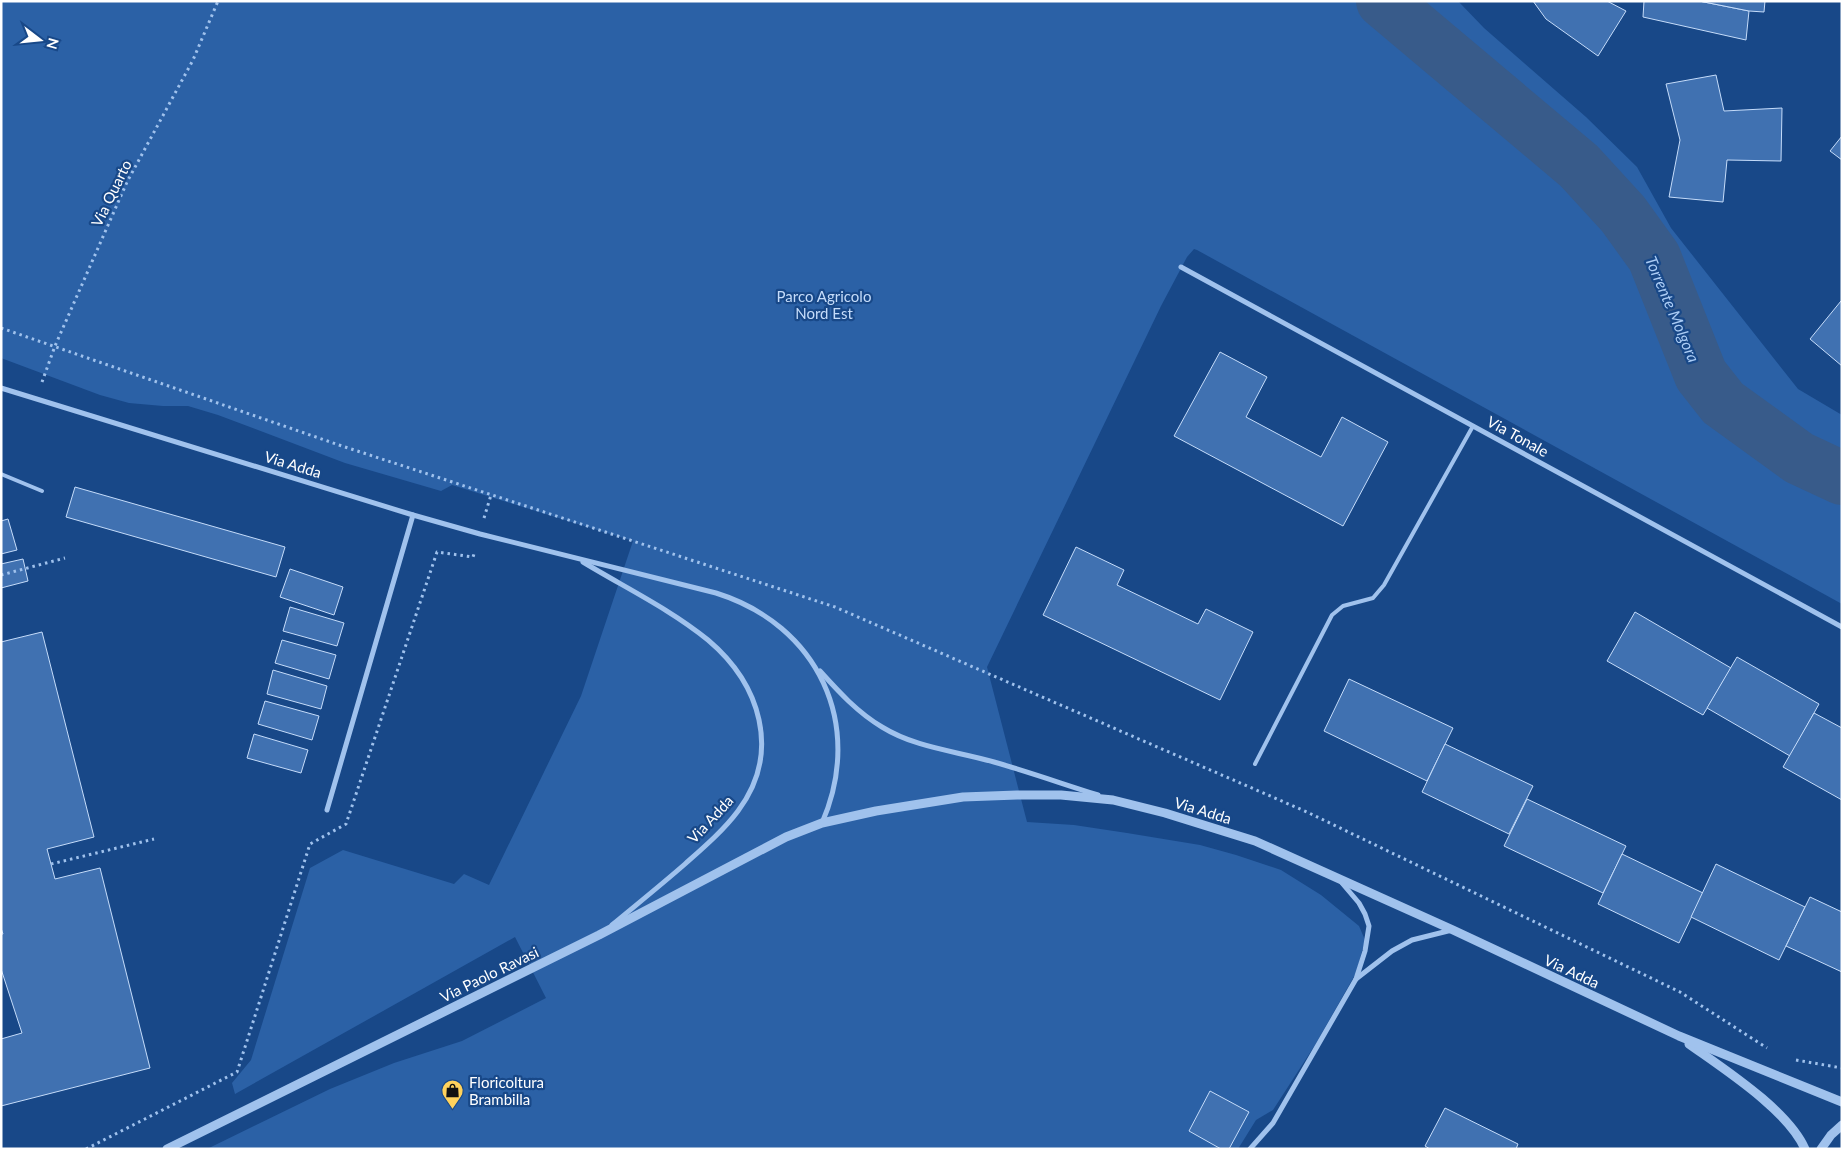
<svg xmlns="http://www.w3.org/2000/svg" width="1843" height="1150" font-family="Lato,sans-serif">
  <rect width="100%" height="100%" fill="#184888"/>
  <polygon fill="#2b61a6" points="1,1 1458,1 1484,28 1586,117 1637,167 1671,228 1798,389 1842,415 1842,604 1197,250 1194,249 1187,257 1161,306 987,667 1027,822 1074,825 1127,833 1200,845 1236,855 1281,870 1321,895 1359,926 1365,940 1356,973 1315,1045 1273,1110 1256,1120 1238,1149 207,1149 330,1089 394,1063 462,1041 546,998 515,937 235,1094 232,1083 251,1060 310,868 343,850 454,884 464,874 489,885 581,696 633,541 452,485 441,491 345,463 218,415 188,406 163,406 129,403 100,395 1,358"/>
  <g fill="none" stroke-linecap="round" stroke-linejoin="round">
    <polyline stroke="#385b8a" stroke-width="54" points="1383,1 1579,166 1623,214 1654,257 1701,375 1723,403 1799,458 1842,478"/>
  </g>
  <g fill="#4071b1" stroke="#c5dcfa">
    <polygon points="1533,1 1607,1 1626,11 1598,56 1546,19"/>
    <polygon points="1644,1 1699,1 1749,11 1746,40 1643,17"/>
    <polygon points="1699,1 1765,1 1764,12 1749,11"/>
    <polygon points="1716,75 1724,111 1782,108 1781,161 1727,160 1723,202 1669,197 1680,140 1666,84"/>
    <polygon points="1842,136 1842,160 1830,151"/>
    <polygon points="1841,301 1842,301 1842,366 1810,339"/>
    <polygon points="1220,352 1267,377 1246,417 1321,457 1342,417 1388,442 1343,526 1174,436"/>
    <polygon points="75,487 285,547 276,577 66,517"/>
    <polygon points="8,519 17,550 1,554 1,521"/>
    <polygon points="1076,547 1124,570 1117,585 1198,624 1206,609 1253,632 1220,700 1043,615"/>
    <polygon points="23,559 28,581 1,588 1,564"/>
    <polygon points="290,569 343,587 334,615 280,597"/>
    <polygon points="290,607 344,623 337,646 283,631"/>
    <polygon points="1635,612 1731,668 1703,715 1607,661"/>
    <polygon points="42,632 94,837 47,849 55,879 100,868 150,1068 1,1106 1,1039 22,1033 1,969 1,934 3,934 1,928 1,642"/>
    <polygon points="282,640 336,655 329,679 275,663"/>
    <polygon points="1737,657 1819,704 1790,756 1707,708"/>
    <polygon points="273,670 327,686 321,709 267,694"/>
    <polygon points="1349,679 1453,728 1427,781 1324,731"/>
    <polygon points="265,701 319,716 312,740 258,724"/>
    <polygon points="1814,713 1842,728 1842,800 1783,767"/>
    <polygon points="254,734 308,750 301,773 247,758"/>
    <polygon points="1445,744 1533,786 1509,834 1422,792"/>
    <polygon points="1527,799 1626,846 1603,893 1504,846"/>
    <polygon points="1622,854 1703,893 1679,943 1598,904"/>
    <polygon points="1716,864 1805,907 1779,960 1691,917"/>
    <polygon points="1810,897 1842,912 1842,972 1786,946"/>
    <polygon points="1210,1091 1249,1112 1229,1149 1221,1149 1189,1131"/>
    <polygon points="1445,1108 1518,1144 1516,1149 1430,1149 1425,1146"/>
  </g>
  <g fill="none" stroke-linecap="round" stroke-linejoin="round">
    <g stroke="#a0c2ed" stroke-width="3" stroke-dasharray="2.5 4" stroke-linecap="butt">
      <polyline points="1,328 339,445 835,607 1307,812 1680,992 1767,1048"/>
      <polyline points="42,382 55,346 127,182 193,60 218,1"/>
      <polyline points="484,518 491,495"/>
      <polyline points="1,575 65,558"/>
      <polyline points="51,864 154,839"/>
      <polyline points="1796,1060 1842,1068"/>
      <polyline points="86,1149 237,1072 310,844 346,824 437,552 473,557 475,551"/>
    </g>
    <g stroke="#a0c2ed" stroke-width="4">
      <polyline points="1,474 42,491"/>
      <polyline points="1255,764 1332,615 1343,606 1373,598 1384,585 1473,426"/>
    </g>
    <g stroke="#a0c2ed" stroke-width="5">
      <polyline points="1181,267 1842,627"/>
      <path d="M 1,388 L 413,515 L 480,534 L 716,593 C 818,625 865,724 822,823"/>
      <path d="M 583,562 C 624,587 670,609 708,640 C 760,684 782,752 738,811 C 723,831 703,848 685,864 C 661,885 636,905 612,925"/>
      <path d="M 820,671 C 839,692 857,712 882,727 C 916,748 956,751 994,762 C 1029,772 1063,784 1098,795"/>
      <polyline points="327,810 413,515"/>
      <polyline points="1356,979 1392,951 1412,940 1452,930"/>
      <polyline points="1250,1149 1273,1123 1356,979 1365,951 1369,926 1365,914 1359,903 1342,883"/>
    </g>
    <g stroke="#a0c2ed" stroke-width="9">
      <path d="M 1689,1044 C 1724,1069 1788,1110 1805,1149"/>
      <polyline points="167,1149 599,935 786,837 822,823 876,811 963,797 1017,795 1061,795 1113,800 1165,813 1255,841 1453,930 1679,1036 1842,1102"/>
      <polyline points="1821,1149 1831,1135 1842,1125"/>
    </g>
  </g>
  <defs>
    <symbol id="shop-pin" viewBox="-11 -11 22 30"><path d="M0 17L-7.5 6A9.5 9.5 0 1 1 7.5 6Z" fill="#ffd25c" stroke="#184888"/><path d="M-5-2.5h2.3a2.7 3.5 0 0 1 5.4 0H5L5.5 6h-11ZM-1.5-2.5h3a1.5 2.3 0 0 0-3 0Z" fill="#111"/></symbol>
  </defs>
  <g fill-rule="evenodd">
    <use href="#shop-pin" x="440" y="1078" width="25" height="34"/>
  </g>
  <g text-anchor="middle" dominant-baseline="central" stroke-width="4.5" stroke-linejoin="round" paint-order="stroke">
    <g font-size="15" fill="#fff" stroke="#184888">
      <text transform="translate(111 193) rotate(-64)">Via Quarto</text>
      <text transform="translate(1518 436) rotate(29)">Via Tonale</text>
      <text transform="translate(293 464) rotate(17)">Via Adda</text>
      <text transform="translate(1203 810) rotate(17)">Via Adda</text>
      <text transform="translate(710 819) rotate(-47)">Via Adda</text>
      <text transform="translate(1572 971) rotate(25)">Via Adda</text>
      <text transform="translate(489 974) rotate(-26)">Via Paolo Ravasi</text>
    </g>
    <g font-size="15" fill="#c5dcfa" stroke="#184888">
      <text x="824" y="296">Parco Agricolo<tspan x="824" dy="17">Nord Est</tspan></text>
    </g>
    <g font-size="15" fill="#fff" stroke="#184888" text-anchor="start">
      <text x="469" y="1082">Floricoltura<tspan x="469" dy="17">Brambilla</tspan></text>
    </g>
    <g font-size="16" font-style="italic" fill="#abccf5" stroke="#184888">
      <text transform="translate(1673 309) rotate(67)">Torrente Molgora</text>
    </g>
  </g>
  <rect width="1843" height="1150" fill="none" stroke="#ffffff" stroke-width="5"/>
  <g transform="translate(40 40) rotate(106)" stroke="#184888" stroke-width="4" paint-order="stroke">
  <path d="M0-4L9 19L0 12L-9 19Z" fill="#ffffff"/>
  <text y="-8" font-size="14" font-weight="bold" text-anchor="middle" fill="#ffffff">N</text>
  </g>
</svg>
